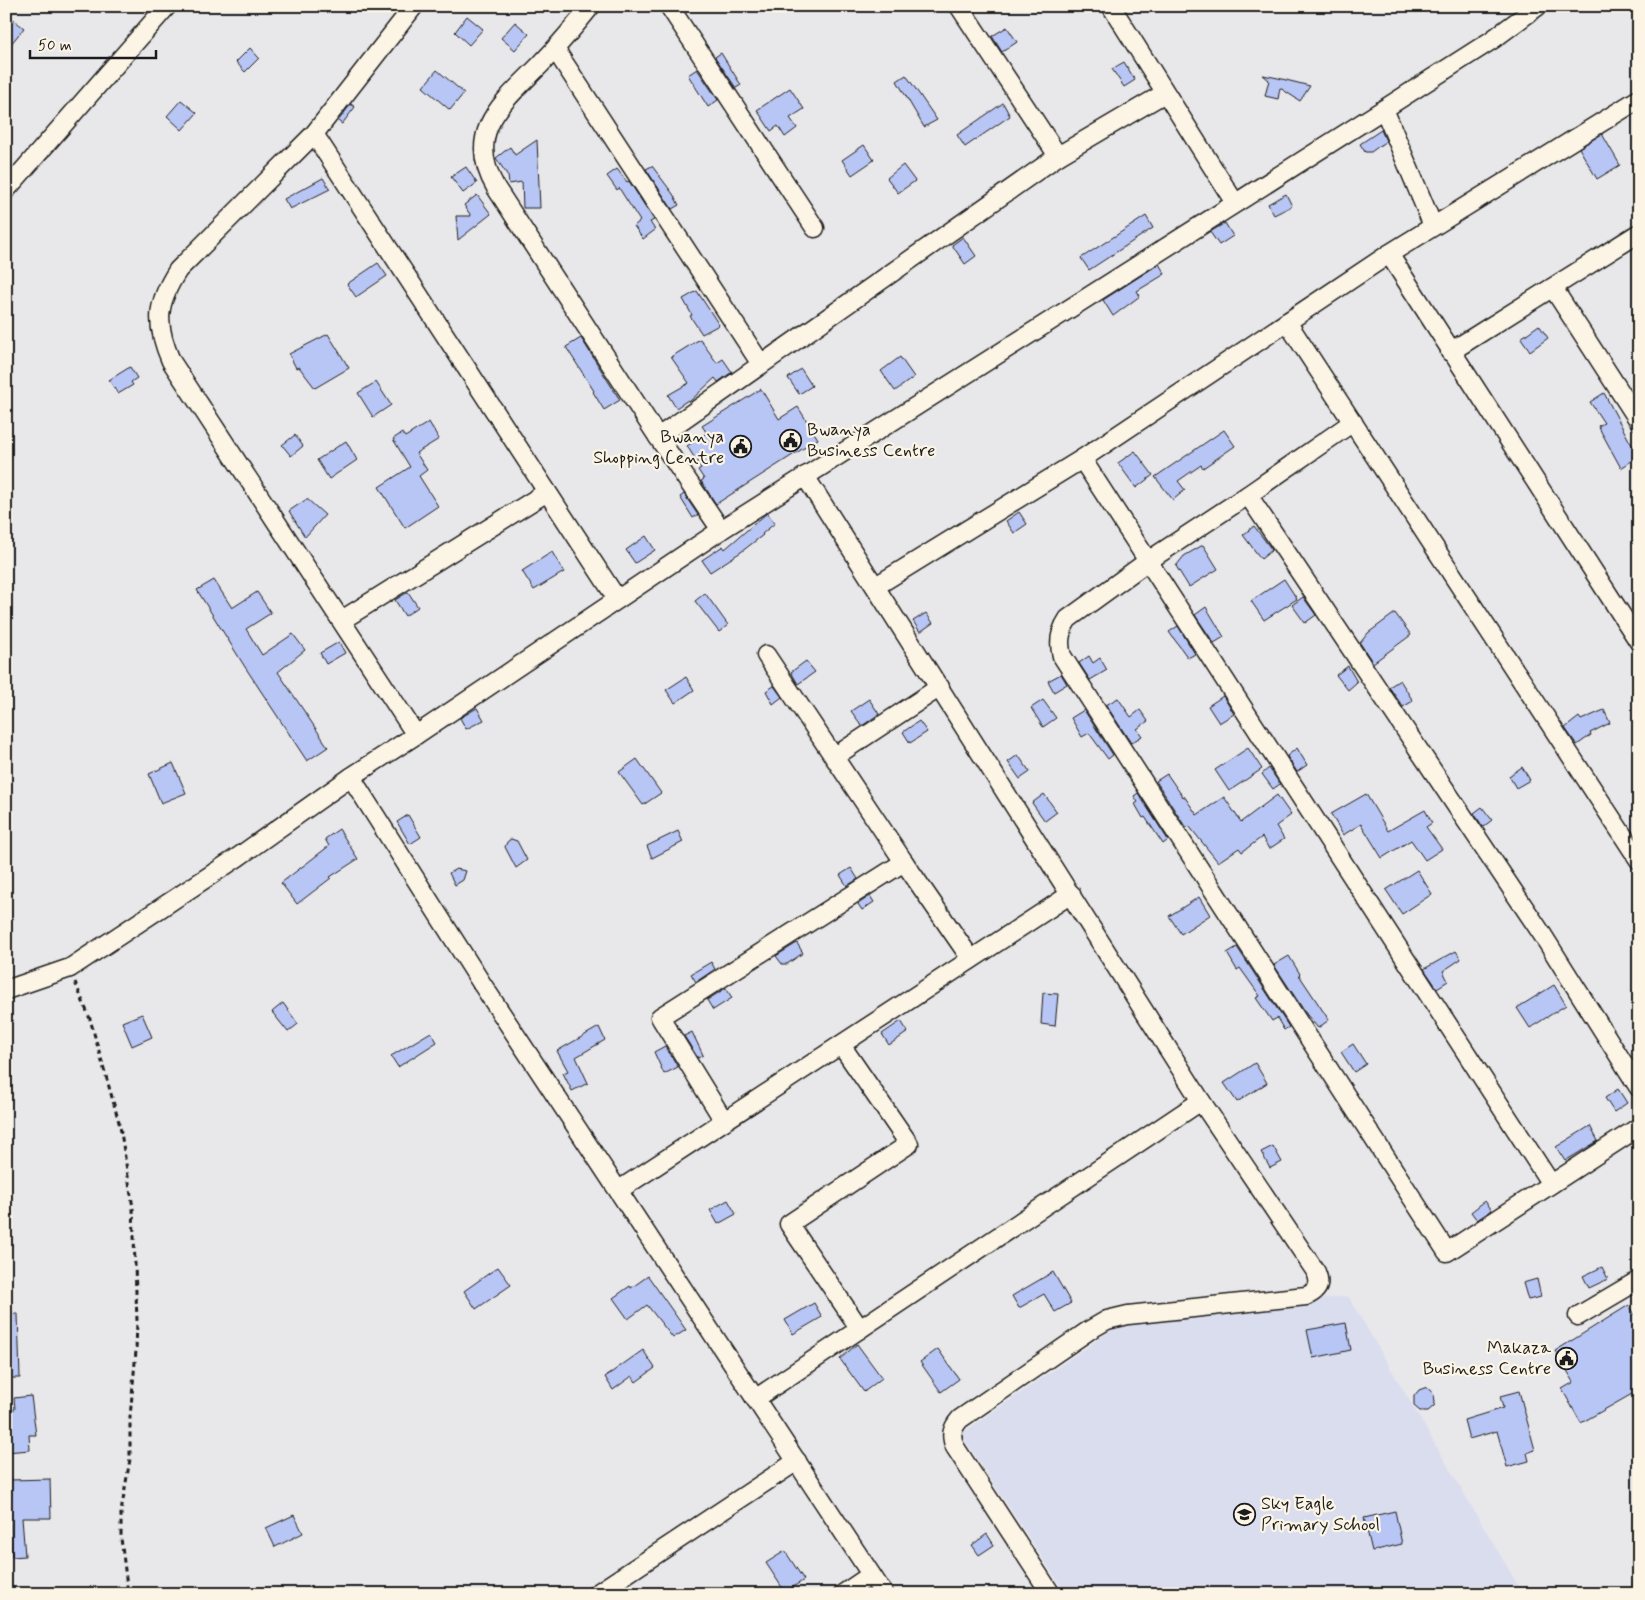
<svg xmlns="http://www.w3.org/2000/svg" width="1645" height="1600" font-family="Mynerve,sans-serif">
  <rect width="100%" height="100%" fill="#e8e7ea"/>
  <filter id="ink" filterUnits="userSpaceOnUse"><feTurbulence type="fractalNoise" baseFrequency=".02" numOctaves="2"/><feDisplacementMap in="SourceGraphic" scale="10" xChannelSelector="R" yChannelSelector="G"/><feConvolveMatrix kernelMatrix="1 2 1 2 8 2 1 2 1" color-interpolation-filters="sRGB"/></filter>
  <g filter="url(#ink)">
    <polygon fill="#daddee" points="1348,1296 1523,1594 1066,1594 961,1434 1122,1323"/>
    <g fill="#b8c6f6" stroke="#1c1c1c">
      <polygon points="6,14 24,28 6,50"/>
      <polygon points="467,16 483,29 469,45 455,32"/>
      <polygon points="515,22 529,34 515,50 501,38"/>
      <polygon points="1007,27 1017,42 1002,52 992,36"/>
      <polygon points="250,48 259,58 245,72 236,62"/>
      <polygon points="721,53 741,85 736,88 715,57"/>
      <polygon points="1124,62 1135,80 1124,87 1112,69"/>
      <polygon points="697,69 718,100 708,107 688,75"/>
      <polygon points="437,70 464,93 450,110 423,87"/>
      <polygon points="906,75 937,120 924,127 897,81"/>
      <polygon points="1263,75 1278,78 1310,86 1300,101 1280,88 1278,99 1265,96 1269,80"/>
      <polygon points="790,88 804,109 790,118 797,128 785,137 778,126 771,131 757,110"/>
      <polygon points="181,100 197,113 182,130 167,116"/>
      <polygon points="1003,103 1010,116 965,147 957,135"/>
      <polygon points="351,104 355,107 342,124 338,121"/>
      <polygon points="1381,130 1386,141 1371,152 1365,152 1360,144"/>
      <polygon points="1602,134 1620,165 1597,179 1579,148"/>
      <polygon points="537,140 540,208 523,208 522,182 509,184 508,176 496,158 510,147 515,155"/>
      <polygon points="864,145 874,160 852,175 842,160"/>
      <polygon points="903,165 915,181 898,193 887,178"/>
      <polygon points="652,166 673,194 679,205 672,209 646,169"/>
      <polygon points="466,167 477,183 463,193 451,177"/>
      <polygon points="617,169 627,182 629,181 654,220 650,222 655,230 643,239 634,226 640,221 619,188 617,190 607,176"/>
      <polygon points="323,178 330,189 290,209 284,199"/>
      <polygon points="1286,194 1292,206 1274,215 1268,204"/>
      <polygon points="477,195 491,214 458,240 456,216 471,216 464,205"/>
      <polygon points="1146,216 1153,228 1089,270 1081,258"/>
      <polygon points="1225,223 1233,236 1219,245 1210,232"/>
      <polygon points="963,237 976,256 965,264 952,245"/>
      <polygon points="378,263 387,276 356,297 347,284"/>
      <polygon points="1159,264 1165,274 1137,291 1140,296 1113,316 1103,300"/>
      <polygon points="697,291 719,325 702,334 690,316 692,315 683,299"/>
      <polygon points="1539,325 1548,338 1530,351 1521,338"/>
      <polygon points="328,334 349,368 315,388 299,367 296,368 289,354"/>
      <polygon points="581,338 620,400 604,410 593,392 594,391 566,347"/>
      <polygon points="700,339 717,363 723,359 732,372 718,382 715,378 689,402 688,400 676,408 668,395 689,383 671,357"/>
      <polygon points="900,357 914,377 895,391 881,371"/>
      <polygon points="130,367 137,378 131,382 133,385 118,394 109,380"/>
      <polygon points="801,369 812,386 799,394 788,378"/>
      <polygon points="376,382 391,405 373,417 358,393"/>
      <polygon points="761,389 779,419 798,407 818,439 716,504 701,481 704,479 698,470 701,468 687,446 707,433 702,426"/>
      <polygon points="1604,393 1630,442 1639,454 1639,456 1621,468 1598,426 1604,423 1590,402"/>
      <polygon points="429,422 439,439 416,453 427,470 419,476 438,506 405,528 379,487 410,467 393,439 402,433 405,437"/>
      <polygon points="1224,430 1235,446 1203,468 1201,465 1178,481 1185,490 1173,500 1155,477"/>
      <polygon points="295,435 303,446 291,456 282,445"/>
      <polygon points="346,441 357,460 329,479 317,460"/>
      <polygon points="1135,451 1153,475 1136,488 1118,463"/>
      <polygon points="684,494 698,515 693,518 680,497"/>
      <polygon points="307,499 325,515 305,537 289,511"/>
      <polygon points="1019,512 1027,524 1014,533 1006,521"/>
      <polygon points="767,513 775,523 762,534 763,535 741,552 710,572 702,560 723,546 725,549"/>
      <polygon points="1254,526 1272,550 1261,559 1243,535"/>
      <polygon points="646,536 655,550 635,563 626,550"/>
      <polygon points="1203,545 1218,569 1189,587 1176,566 1184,556"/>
      <polygon points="552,552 564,572 534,590 522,571"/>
      <polygon points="1284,579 1297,599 1264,620 1251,601"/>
      <polygon points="214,580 232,608 257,592 271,613 246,629 262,655 293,634 305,650 278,672 328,747 307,761 245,667 197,590"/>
      <polygon points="408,592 418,607 405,616 395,600"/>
      <polygon points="705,593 728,625 719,632 695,601"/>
      <polygon points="1303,597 1316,615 1305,623 1292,605"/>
      <polygon points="1206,607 1224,637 1214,643 1195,615"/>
      <polygon points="926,613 933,623 920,632 913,621"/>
      <polygon points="1395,613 1411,635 1373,663 1360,643 1368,633"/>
      <polygon points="1178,626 1195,654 1188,658 1169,632"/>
      <polygon points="339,642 345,653 326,664 320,653"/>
      <polygon points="1089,656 1093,663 1100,658 1107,670 1090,680 1079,663"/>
      <polygon points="806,661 815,672 798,684 791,672"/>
      <polygon points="1348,666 1357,682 1348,690 1336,675"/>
      <polygon points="1061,674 1067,684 1054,692 1048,681"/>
      <polygon points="686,677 694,690 675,703 666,690"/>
      <polygon points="1400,680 1413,701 1403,707 1389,687"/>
      <polygon points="774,686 782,697 773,704 766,691"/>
      <polygon points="1223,696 1234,714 1219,723 1208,706"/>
      <polygon points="1118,698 1131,717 1140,710 1148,721 1137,729 1142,736 1131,743 1106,705"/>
      <polygon points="869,699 879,714 862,726 851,711"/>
      <polygon points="1043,700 1056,718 1043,727 1031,708"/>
      <polygon points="477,708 484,720 466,729 460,718"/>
      <polygon points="1084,710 1113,755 1108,759 1089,733 1082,737 1071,718"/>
      <polygon points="1604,710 1610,723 1590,733 1591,735 1577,745 1565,728 1579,717 1581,720"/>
      <polygon points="919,721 927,732 910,743 903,732"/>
      <polygon points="1248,748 1262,769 1229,791 1215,770"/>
      <polygon points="1297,748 1307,765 1297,772 1287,756"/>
      <polygon points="1018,755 1030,772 1020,779 1008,762"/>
      <polygon points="637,759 661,793 643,805 619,772"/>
      <polygon points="173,763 186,793 161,803 149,774"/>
      <polygon points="1522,767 1530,780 1516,788 1509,776"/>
      <polygon points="1269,768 1280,784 1273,789 1262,774"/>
      <polygon points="1167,774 1183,797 1184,796 1197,815 1224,797 1241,822 1277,795 1291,815 1276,826 1284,839 1269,849 1262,837 1242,852 1239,848 1218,862 1189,826 1186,828 1156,781"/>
      <polygon points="1138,793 1168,840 1163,844 1145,817 1143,818 1135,804 1138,802 1134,796"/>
      <polygon points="1044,794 1057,812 1045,821 1032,803"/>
      <polygon points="1366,794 1388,831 1425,810 1432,823 1426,827 1442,849 1425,860 1411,840 1382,858 1361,824 1343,835 1331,814"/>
      <polygon points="1482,807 1492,820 1483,827 1474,813"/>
      <polygon points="408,815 421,837 410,844 397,822"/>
      <polygon points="339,829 358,859 330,877 331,878 297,904 281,883 329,846 325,839"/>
      <polygon points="678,831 683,842 652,858 647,846"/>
      <polygon points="511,839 517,841 527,860 516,868 505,847 507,842"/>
      <polygon points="851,868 858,879 847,886 840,875"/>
      <polygon points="456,869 466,871 463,880 455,885 449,873"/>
      <polygon points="1417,870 1432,894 1402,914 1386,890"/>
      <polygon points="870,896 874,902 862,910 858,904"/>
      <polygon points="1199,897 1210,915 1181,934 1169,916"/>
      <polygon points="797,943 803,953 787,964 782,964 776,956"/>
      <polygon points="1237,947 1289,1027 1284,1030 1277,1018 1272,1021 1256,998 1260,996 1240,968 1237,970 1227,953"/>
      <polygon points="1456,951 1461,959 1443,971 1448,981 1437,988 1424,969"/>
      <polygon points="1289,956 1300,974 1299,975 1329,1020 1318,1028 1307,1015 1274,965"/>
      <polygon points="711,962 715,969 696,982 691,974"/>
      <polygon points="1554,985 1566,1005 1530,1028 1517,1008"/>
      <polygon points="726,988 732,998 713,1010 707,1000"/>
      <polygon points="1043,993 1058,994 1055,1026 1041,1024"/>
      <polygon points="283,1003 298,1024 288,1032 272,1012"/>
      <polygon points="142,1014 152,1037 132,1046 122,1022"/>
      <polygon points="901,1021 908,1032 889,1045 882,1034"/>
      <polygon points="599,1027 605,1040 576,1057 588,1083 572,1091 563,1073 568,1071 557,1051"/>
      <polygon points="431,1032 437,1042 398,1067 391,1056"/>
      <polygon points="692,1032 703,1055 698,1058 684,1036"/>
      <polygon points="1353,1044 1366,1064 1354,1072 1341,1052"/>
      <polygon points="665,1046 678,1067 664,1074 654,1052"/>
      <polygon points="1255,1063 1267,1083 1237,1102 1224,1083"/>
      <polygon points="1618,1089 1627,1103 1614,1112 1605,1098"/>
      <polygon points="1590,1126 1598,1141 1565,1161 1556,1147"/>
      <polygon points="1273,1146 1282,1162 1270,1168 1261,1152"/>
      <polygon points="728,1200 736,1214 718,1224 710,1210"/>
      <polygon points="1485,1201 1492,1210 1477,1220 1471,1212"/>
      <polygon points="498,1267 511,1285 476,1309 464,1291"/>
      <polygon points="1602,1267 1608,1279 1589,1288 1583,1276"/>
      <polygon points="1053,1272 1071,1303 1055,1312 1044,1294 1019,1308 1012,1296"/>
      <polygon points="648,1276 686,1330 673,1338 647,1305 628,1319 613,1298 630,1286 631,1288"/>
      <polygon points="1537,1279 1541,1297 1528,1300 1523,1283"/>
      <polygon points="814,1303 822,1317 793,1334 785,1320"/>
      <polygon points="1629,1305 1639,1321 1639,1390 1581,1423 1562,1389 1574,1382 1555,1351"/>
      <polygon points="6,1314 18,1314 20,1378 10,1378 6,1346"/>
      <polygon points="1346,1323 1351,1350 1313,1358 1307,1330"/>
      <polygon points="857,1344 882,1378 864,1392 840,1359"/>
      <polygon points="938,1349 959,1379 941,1392 920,1362"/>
      <polygon points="643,1350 655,1368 636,1382 632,1376 613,1390 605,1377"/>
      <polygon points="1427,1387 1434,1395 1435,1402 1434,1406 1428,1411 1420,1411 1414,1406 1414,1396 1419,1390"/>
      <polygon points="1519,1391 1535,1450 1527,1453 1529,1461 1507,1467 1497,1431 1469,1439 1464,1420 1503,1408 1500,1396"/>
      <polygon points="31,1396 36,1435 29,1435 30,1450 6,1452 6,1410 15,1409 14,1398"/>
      <polygon points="50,1479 51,1518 22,1518 25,1556 12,1557 9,1500 10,1480"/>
      <polygon points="1395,1511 1402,1544 1372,1551 1364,1518"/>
      <polygon points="294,1515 303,1533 275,1547 266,1528"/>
      <polygon points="987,1534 994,1545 979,1555 972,1545"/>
      <polygon points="785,1551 804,1580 785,1592 766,1563"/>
    </g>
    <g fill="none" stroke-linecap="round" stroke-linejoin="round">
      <defs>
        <polyline id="lane" points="1638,1594 1639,1578"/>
        <g id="street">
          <path d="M 414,6 L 314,134 L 178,270 C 156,304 155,324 171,361 L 416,735"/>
          <path d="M 591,6 C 575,26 558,46 541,64 C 504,102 463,131 496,188 L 658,437 L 721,530"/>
          <polyline points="669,6 815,228"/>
          <polyline points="959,6 1058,156"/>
          <polyline points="1111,6 1235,203"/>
          <polyline points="555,49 761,364"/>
          <polyline points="1384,109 1433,226"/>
          <polyline points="314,134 617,599"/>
          <polyline points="6,190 167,6"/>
          <polyline points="1389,254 1639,642"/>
          <polyline points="1553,288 1639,421"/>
          <polyline points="1287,322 1639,860"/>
          <polyline points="1450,352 1639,233"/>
          <polyline points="1353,422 1248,495 1542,934 1639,1088"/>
          <polyline points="658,437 1058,156 1165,93"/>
          <polyline points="1082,459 1551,1184"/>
          <path d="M 805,476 L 1201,1101 L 1316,1272 C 1321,1284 1318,1291 1306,1296 L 1128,1315 L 1107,1320 L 1088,1331 L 960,1419 C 952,1428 950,1435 955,1447 L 1051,1594"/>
          <path d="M 1248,495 L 1148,561 L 1068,619 C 1060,631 1058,642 1062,656 L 1447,1252 L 1639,1127"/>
          <polyline points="876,586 1082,459 1389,254 1639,99"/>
          <polyline points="342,620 547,492"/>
          <polyline points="766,655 904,862"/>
          <polyline points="834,757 940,687"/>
          <polyline points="351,777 482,984 884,1594"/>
          <polyline points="6,990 70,968 238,857 351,777 416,735 721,530 1384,109 1492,40 1538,6"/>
          <polyline points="841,1045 909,1144 789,1224 860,1329"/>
          <polyline points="724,1121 660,1017 904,862 971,959"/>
          <polyline points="619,1190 1071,894"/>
          <polyline points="1578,1316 1639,1280"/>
          <polyline points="755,1399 1201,1101"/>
          <polyline points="596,1594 797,1461"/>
          <polyline points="843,1594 871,1575"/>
        </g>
      </defs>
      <use href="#lane" stroke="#1c1c1c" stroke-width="12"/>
      <use href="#street" stroke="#1c1c1c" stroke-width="21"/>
      <polyline stroke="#1c1c1c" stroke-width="3" stroke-dasharray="5 4" stroke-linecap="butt" points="75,982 90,1019 120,1126 133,1208 137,1321 136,1351 130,1417 130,1459 121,1512 121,1538 128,1594"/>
      <use href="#lane" stroke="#fcf5e5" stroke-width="9"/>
      <use href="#street" stroke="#fcf5e5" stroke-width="18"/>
    </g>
  </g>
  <defs>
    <symbol id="civic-ring" viewBox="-11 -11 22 22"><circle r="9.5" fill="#fcf5e5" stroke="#1c1c1c" stroke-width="1.5"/><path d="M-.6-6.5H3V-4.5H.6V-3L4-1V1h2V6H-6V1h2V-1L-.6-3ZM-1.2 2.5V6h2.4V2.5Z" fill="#1c1c1c"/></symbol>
    <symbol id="school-ring" viewBox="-11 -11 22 22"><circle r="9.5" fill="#fcf5e5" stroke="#1c1c1c" stroke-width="1.5"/><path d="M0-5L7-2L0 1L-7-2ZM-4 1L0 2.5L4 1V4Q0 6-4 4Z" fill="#1c1c1c"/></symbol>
  </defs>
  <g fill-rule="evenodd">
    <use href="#civic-ring" x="778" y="428" width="25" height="25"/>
    <use href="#civic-ring" x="728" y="434" width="25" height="25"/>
    <use href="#civic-ring" x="1554" y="1346" width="25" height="25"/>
    <use href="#school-ring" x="1232" y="1502" width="25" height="25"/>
  </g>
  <g text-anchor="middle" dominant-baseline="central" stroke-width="4.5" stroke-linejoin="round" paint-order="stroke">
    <g font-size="18" fill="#1c1c1c" stroke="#fcf5e5" text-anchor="start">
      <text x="807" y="430">Bwanya<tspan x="807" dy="21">Business Centre</tspan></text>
      <text x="724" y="437" text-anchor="end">Bwanya<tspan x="724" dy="21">Shopping Centre</tspan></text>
      <text x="1551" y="1348" text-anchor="end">Makaza<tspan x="1551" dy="21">Business Centre</tspan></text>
      <text x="1261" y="1504">Sky Eagle<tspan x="1261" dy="21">Primary School</tspan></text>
    </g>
  </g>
  <rect width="1645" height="1600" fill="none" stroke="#fcf5e5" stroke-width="25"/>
  <rect x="12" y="12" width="1620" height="1575" fill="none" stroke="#1c1c1c" stroke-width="2" filter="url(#ink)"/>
  <path d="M30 50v8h126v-8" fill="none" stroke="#1c1c1c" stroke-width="2.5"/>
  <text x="38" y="50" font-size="15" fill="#1c1c1c" stroke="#fcf5e5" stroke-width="4" paint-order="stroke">50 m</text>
</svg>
